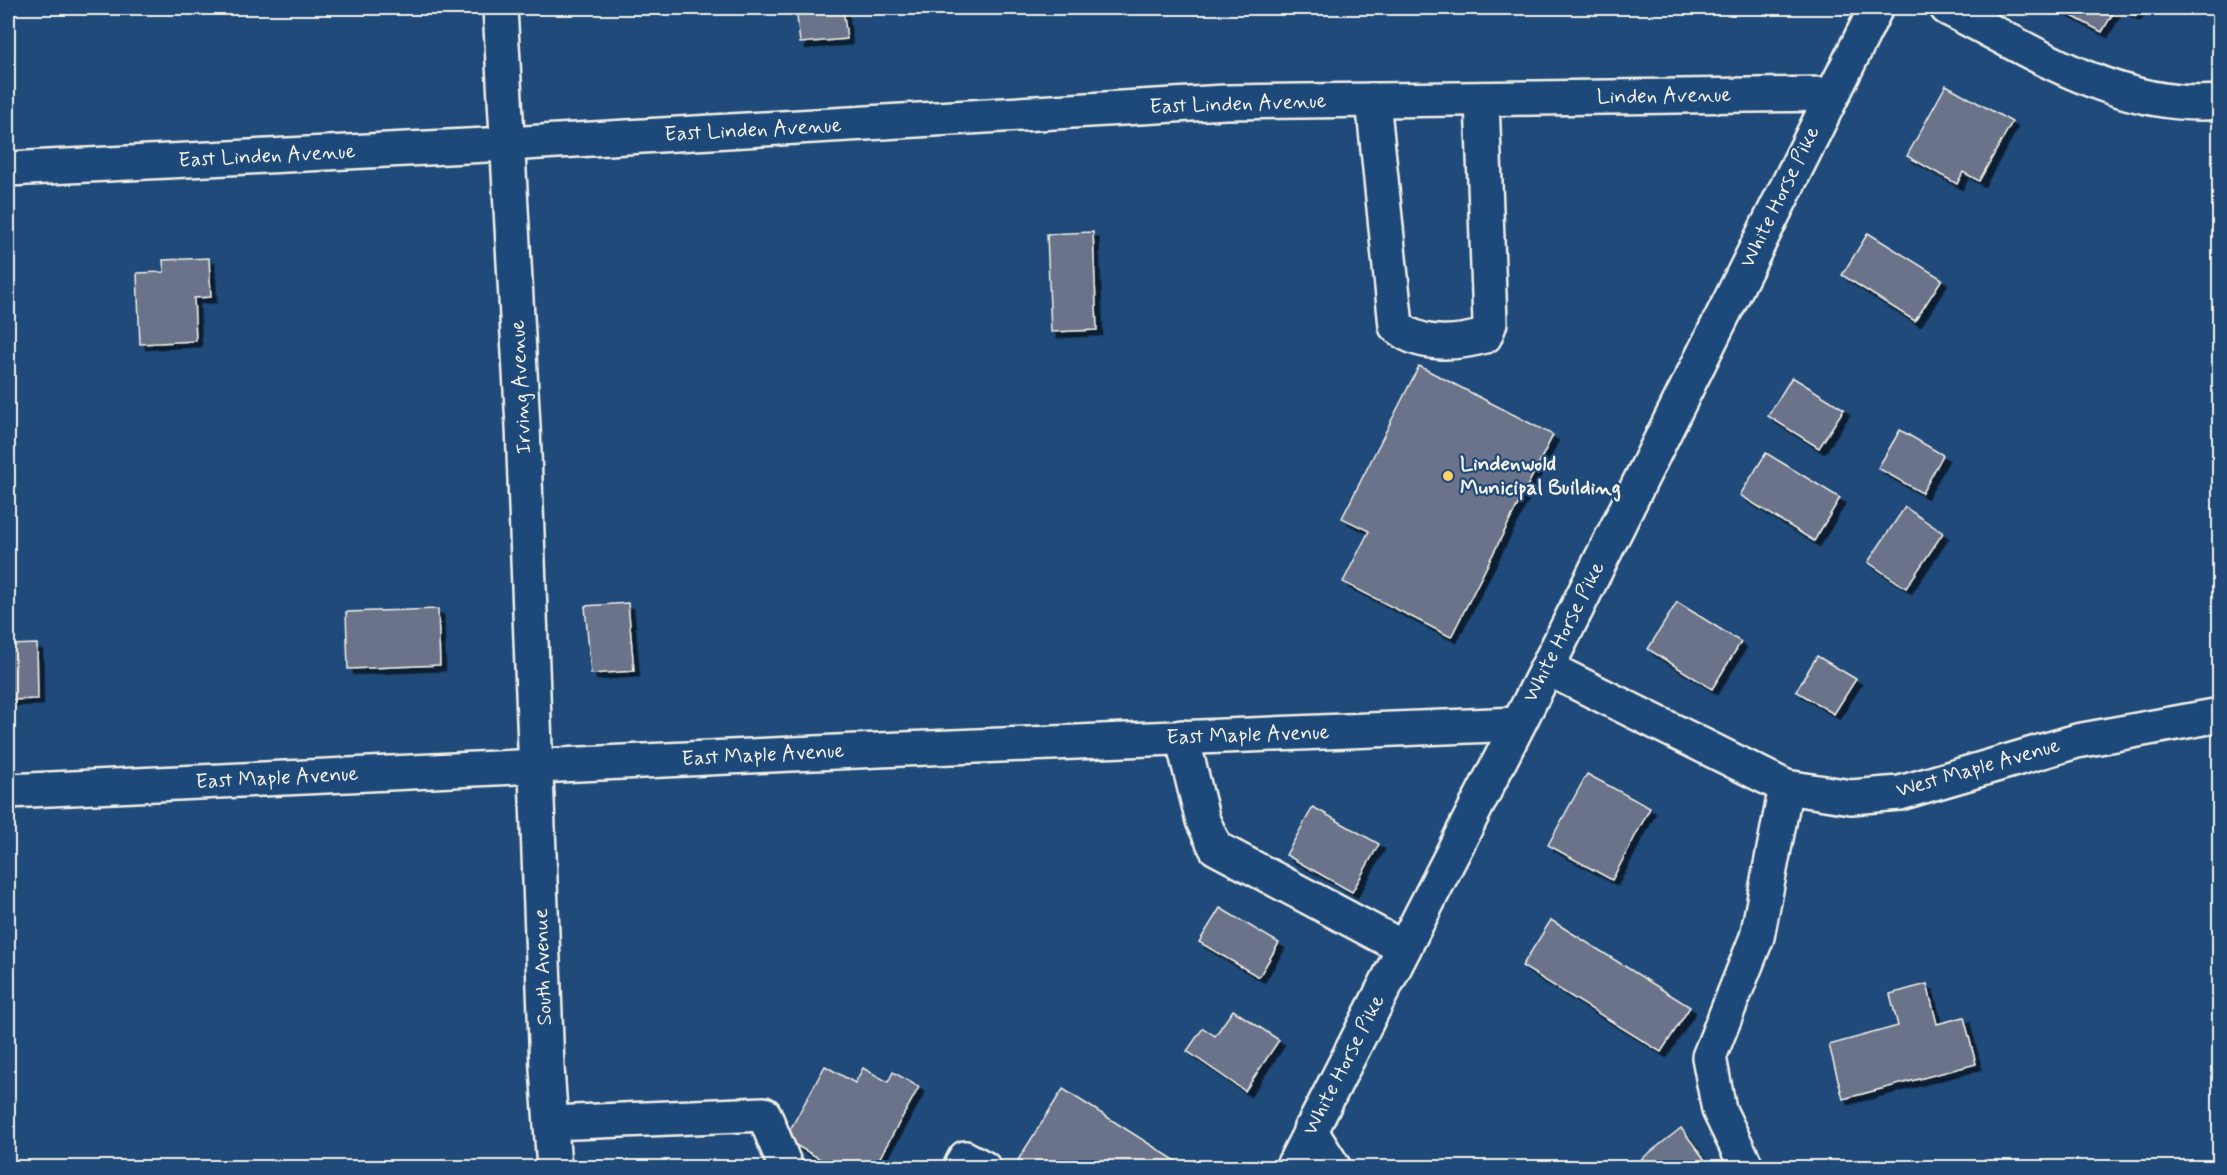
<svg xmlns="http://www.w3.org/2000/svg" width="2227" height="1175" font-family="Mynerve,sans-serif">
  <defs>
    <filter id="shadow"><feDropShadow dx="5.5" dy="5.5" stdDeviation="0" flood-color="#0009"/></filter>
  </defs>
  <rect width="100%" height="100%" fill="#1f4a7a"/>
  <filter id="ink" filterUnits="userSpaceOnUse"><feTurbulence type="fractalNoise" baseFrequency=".0167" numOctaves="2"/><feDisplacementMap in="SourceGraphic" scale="12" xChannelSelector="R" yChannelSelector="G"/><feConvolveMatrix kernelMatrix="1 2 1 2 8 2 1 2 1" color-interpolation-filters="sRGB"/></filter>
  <g filter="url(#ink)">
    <g fill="#6a7389" stroke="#f4f1e8" stroke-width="1.5" filter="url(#shadow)">
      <polygon points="796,8 843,8 847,39 800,43"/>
      <polygon points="2057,8 2116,8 2102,32"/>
      <polygon points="2120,8 2139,8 2135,15"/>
      <polygon points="1946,85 2012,122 1979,181 1963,172 1957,184 1907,156"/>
      <polygon points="1093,232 1097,330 1051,332 1047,234"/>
      <polygon points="1868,233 1942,279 1915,321 1842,275"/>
      <polygon points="209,258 211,297 194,298 196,341 140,344 137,273 164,272 163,260"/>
      <polygon points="1419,366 1553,435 1451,637 1343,582 1369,531 1342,518"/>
      <polygon points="1792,377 1844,409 1819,448 1768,416"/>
      <polygon points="1900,430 1943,455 1922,493 1878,468"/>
      <polygon points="1766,453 1840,498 1814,541 1740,495"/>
      <polygon points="1905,507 1943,533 1906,588 1868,562"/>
      <polygon points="1677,602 1741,642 1712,689 1648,649"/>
      <polygon points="628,603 634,671 591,674 585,606"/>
      <polygon points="438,609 440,665 348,669 346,612"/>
      <polygon points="37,644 38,699 8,700 8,645"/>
      <polygon points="1817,656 1856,679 1834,714 1796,691"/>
      <polygon points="1587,774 1650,808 1612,880 1548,845"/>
      <polygon points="1313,807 1379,844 1352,892 1286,855"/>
      <polygon points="1220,908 1279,943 1259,977 1199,942"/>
      <polygon points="1551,920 1690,1007 1661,1052 1522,966"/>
      <polygon points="1927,984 1937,1024 1964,1017 1976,1064 1843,1099 1829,1045 1898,1026 1890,994"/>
      <polygon points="1233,1010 1279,1040 1245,1091 1187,1051 1203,1028 1215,1036"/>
      <polygon points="825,1066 855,1083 863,1068 888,1082 893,1072 919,1087 874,1168 836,1168 785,1139"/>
      <polygon points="1063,1089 1187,1168 1031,1168 1018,1160"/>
      <polygon points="1681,1128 1711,1168 1630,1168"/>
    </g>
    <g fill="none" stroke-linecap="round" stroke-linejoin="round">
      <defs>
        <g id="minor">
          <polyline points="500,8 523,426 547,1068 554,1168"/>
          <path d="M 1947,8 C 2032,51 2120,111 2220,102"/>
          <path d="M 1373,100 L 1396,326 C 1420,347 1456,344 1485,336 L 1490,323 L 1482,99"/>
          <polyline points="8,169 507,144 1225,102 1831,94"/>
          <polyline points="1547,668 1786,787 1851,797 1900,793 2077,741 2220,715"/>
          <polyline points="1182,737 1203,821 1216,848 1404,948"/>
          <polyline points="8,791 879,750 1518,724"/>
          <polyline points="551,1123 764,1114 786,1168"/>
          <polyline points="1310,1130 1334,1168"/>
          <polyline points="960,1168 965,1158 984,1168"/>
          <polyline points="1747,1168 1719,1110 1709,1057 1757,937 1786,787"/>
        </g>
        <polyline id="highway" points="1292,1168 1547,668 1876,8"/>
      </defs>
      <use href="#minor" stroke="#f4f1e8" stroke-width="38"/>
      <use href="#highway" stroke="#f4f1e8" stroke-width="38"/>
      <use href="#minor" stroke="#1f4a7a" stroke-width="33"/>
      <use href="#highway" stroke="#1f4a7a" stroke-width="33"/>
    </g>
  </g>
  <circle fill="#ffd166" stroke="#1f4a7a" stroke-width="2" cx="1448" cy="476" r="6"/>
  <g text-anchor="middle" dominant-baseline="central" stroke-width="4.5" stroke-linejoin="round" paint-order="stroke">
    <g font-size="21" fill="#f4f1e8" stroke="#1f4a7a">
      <text transform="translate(1664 96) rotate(-1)">Linden Avenue</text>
      <text transform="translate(1238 104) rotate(-2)">East Linden Avenue</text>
      <text transform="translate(753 130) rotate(-3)">East Linden Avenue</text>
      <text transform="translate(267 156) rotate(-3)">East Linden Avenue</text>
      <text transform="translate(1780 197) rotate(-64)">White Horse Pike</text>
      <text transform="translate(521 387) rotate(-93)">Irving Avenue</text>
      <text transform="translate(1564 632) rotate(-63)">White Horse Pike</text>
      <text transform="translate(1248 735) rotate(-2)">East Maple Avenue</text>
      <text transform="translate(763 755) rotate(-3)">East Maple Avenue</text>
      <text transform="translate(1978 768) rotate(-16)">West Maple Avenue</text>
      <text transform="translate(277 778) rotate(-3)">East Maple Avenue</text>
      <text transform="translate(543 967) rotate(-92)">South Avenue</text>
      <text transform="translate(1344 1065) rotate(-63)">White Horse Pike</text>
    </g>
    <g font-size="21" font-weight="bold" fill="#f4f1e8" stroke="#1f4a7a" text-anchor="start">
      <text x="1460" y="464">Lindenwold<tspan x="1460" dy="24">Municipal Building</tspan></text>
    </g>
  </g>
  <rect width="2227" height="1175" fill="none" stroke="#1f4a7a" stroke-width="30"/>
  <rect x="15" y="15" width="2197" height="1145" fill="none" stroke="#f4f1e8" stroke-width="2" filter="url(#ink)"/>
</svg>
